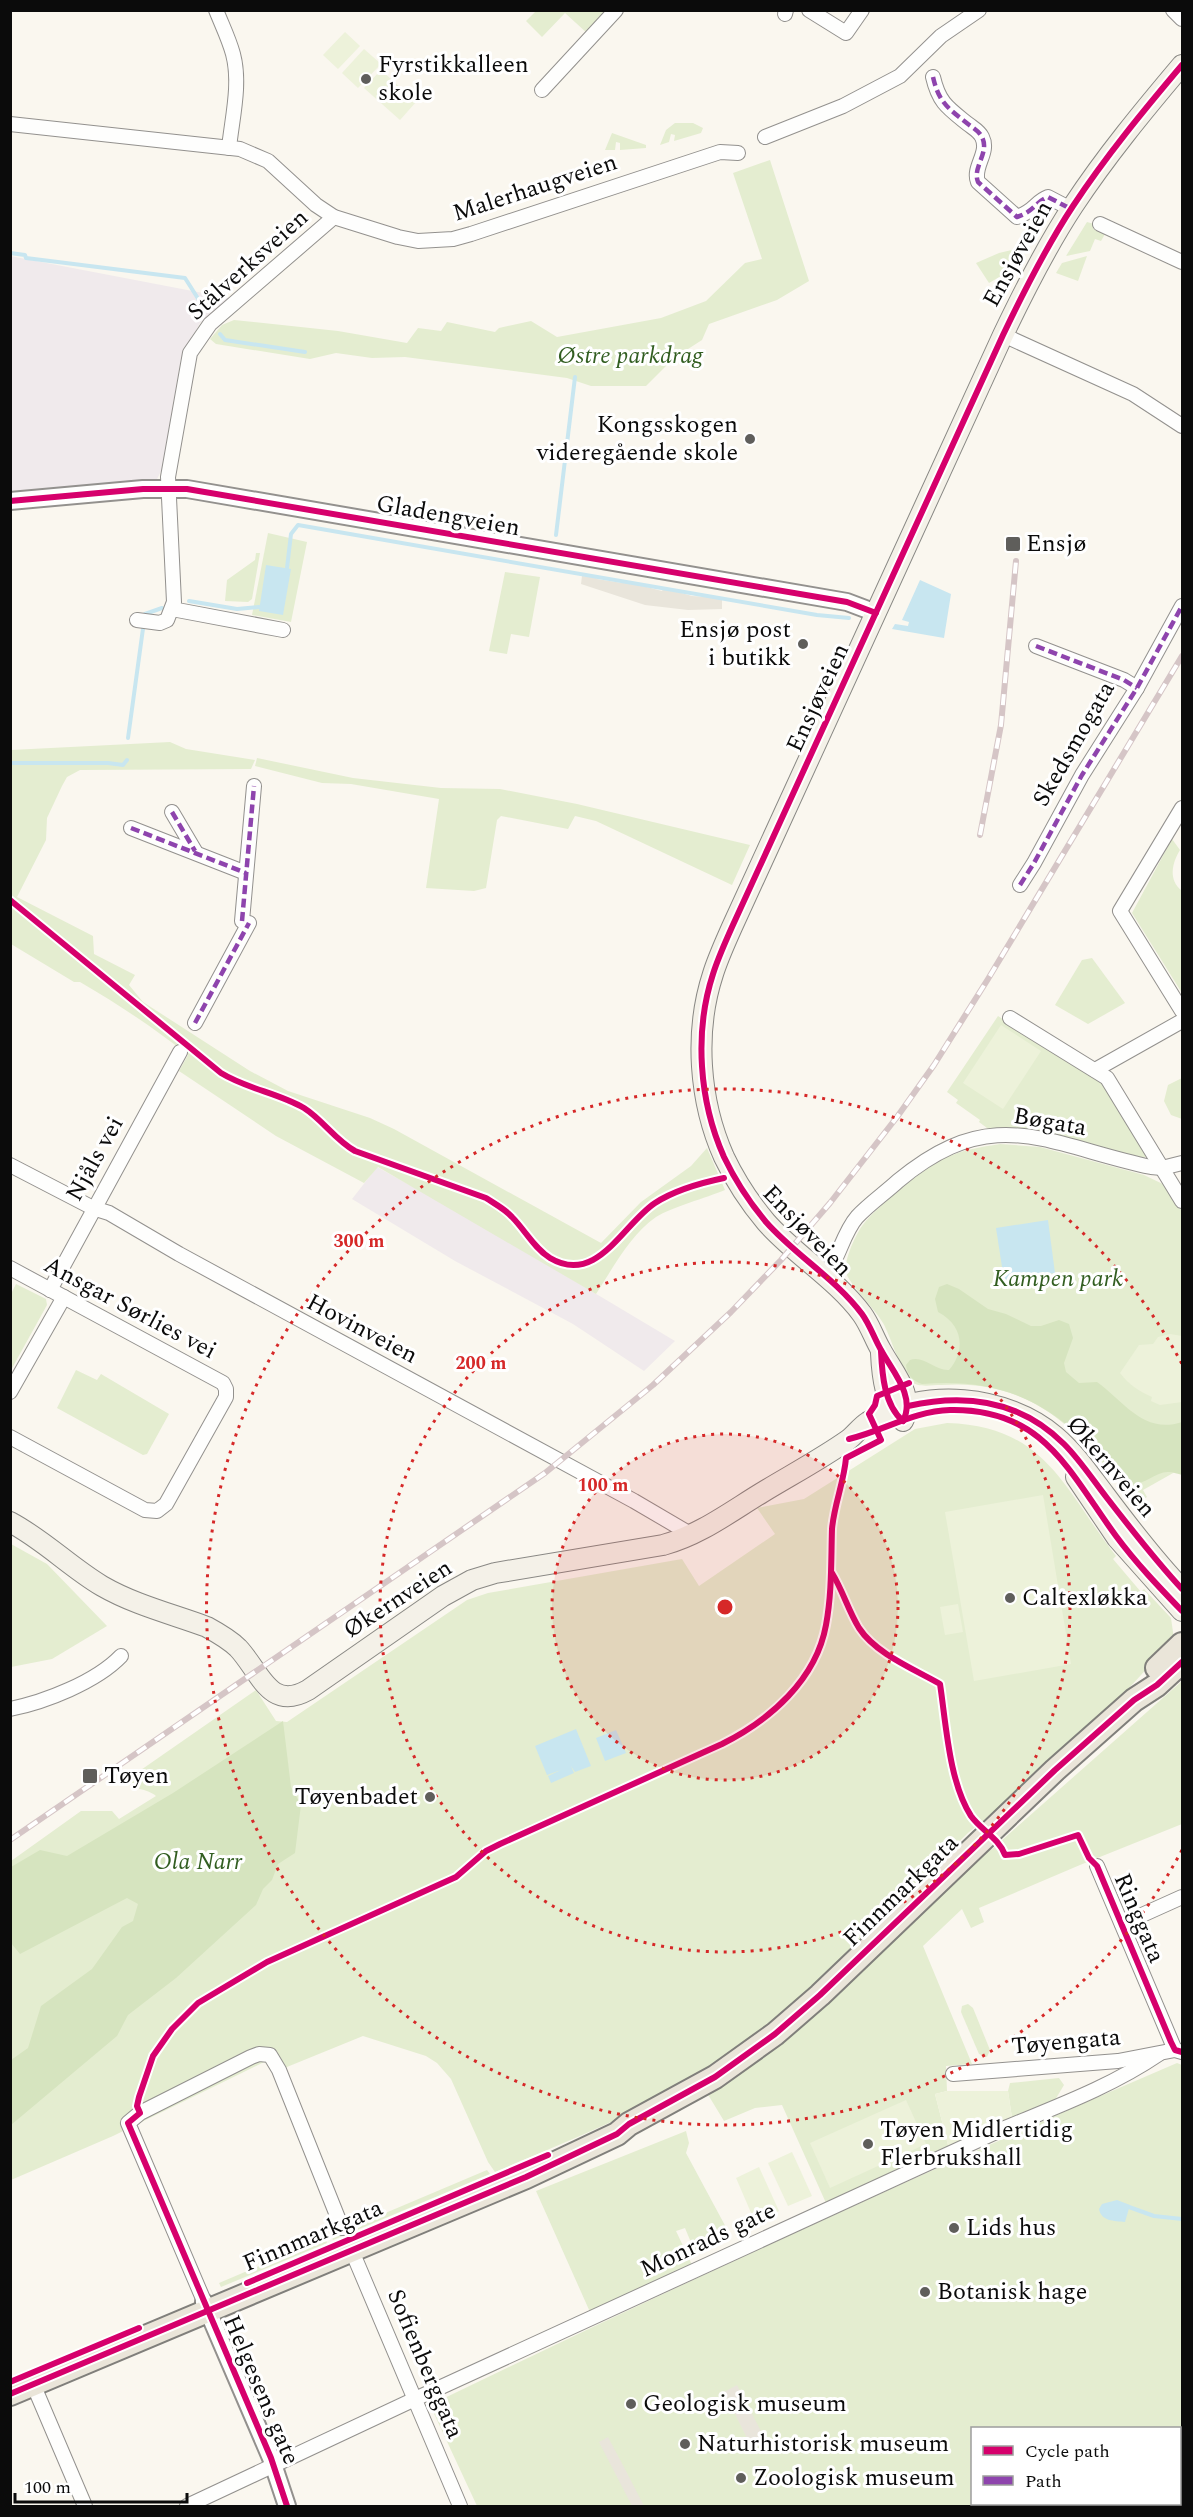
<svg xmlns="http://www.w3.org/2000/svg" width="1193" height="2517" font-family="Spectral,serif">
  <rect width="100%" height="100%" fill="#faf7ef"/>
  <g fill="#f0eaec">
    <polygon points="10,256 229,298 200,323 181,358 162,469 156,481 11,491"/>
    <polygon points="377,1167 464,1215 675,1341 644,1371 573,1324 455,1261 352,1199"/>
  </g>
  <g fill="#e4edd0" fill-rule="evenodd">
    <polygon points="536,11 608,11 587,33 565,13 542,37 526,21"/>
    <polygon points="675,123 693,123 703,128 701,133 674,141 675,135 671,134 669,142 660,145 666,130"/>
    <polygon points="612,133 646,145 646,148 620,150 620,143 616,142 615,150 605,150"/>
    <polygon points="770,160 809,281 777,300 709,324 702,340 674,358 646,386 591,386 567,378 405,357 372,358 336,353 310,359 216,344 210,339 222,325 234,320 338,331 407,343 418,328 441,331 447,322 495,332 499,328 531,321 557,337 661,318 706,301 745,263 762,259 733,173"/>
    <polygon points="1087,222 1094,224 1093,229 1105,234 1101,241 1095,239 1090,251 1066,256"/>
    <polygon points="1025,247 1015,268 989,283 976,263 999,253"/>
    <polygon points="1087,256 1078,281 1056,273 1062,263"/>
    <polygon points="268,533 307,542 291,622 252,615"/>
    <polygon points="256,553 260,553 252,599 248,602 225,601 227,580 255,560"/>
    <polygon points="505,572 540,577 529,637 511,634 507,654 489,651"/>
    <path d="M 170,742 L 186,749 L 255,760 L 251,769 L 80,770 L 67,777 L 62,786 L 47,818 L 46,840 L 17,897 L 93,936 L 94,954 L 135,975 L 129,985 L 143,1002 L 250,1071 L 288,1091 L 370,1118 L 394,1129 L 601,1243 L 641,1202 L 691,1166 L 707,1148 L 725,1190 C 706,1198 672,1207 656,1217 C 630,1235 613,1268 596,1294 L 378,1167 L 364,1183 L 276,1136 L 179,1071 L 188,1055 C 154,1028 118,1004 80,982 L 74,982 L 11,944 L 11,750 Z"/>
    <polygon points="257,758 353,778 441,788 500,789 577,804 750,845 732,885 596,821 575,816 568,829 501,816 497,820 486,888 474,891 426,888 439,799 351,784 322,783 255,766"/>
    <path d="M 1172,839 L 1180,850 C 1172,863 1168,880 1182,891 L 1182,993 L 1132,913 Z"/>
    <polygon points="1092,958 1125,1003 1088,1024 1055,1005 1082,960"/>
    <polygon points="998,1016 1104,1084 1147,1155 1144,1158 991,1131 979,1122 980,1120 956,1103 958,1100 947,1092"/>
    <polygon points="1182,1078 1182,1119 1171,1115 1164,1101 1168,1085"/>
    <path d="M 1000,1144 L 1040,1147 L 1144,1175 L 1167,1186 L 1182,1211 L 1182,1468 L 1143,1490 L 1147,1497 L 1139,1502 C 1120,1488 1108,1469 1093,1452 C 1073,1429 1049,1409 1021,1397 C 995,1386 969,1383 941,1385 C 931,1385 918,1388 910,1381 C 901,1372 891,1337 883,1323 C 876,1310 847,1282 846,1272 C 844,1260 855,1236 862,1226 C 877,1206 922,1170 943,1159 C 961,1150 981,1147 1000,1144 Z"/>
    <polygon points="16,1284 46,1299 47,1305 11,1370 11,1294"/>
    <polygon points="76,1370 97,1380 101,1374 169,1414 147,1454 143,1455 57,1408"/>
    <path d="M 947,1423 C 1046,1426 1063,1488 1116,1556 L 1113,1559 L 1141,1592 L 1144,1589 L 1171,1618 L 1174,1639 L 1119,1699 L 1032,1784 L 969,1832 L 924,1876 L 926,1879 C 865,1939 805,2004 735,2053 C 661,2105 577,2137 495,2172 L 488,2162 L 451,2079 L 437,2063 L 426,2056 L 363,2036 L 282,2069 L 264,2062 L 113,2136 L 11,2180 L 11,1861 L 81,1811 L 112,1811 L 119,1819 L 156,1796 C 147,1788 132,1790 125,1781 L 256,1690 L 276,1721 L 287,1722 L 467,1600 L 488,1593 L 682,1559 L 699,1586 L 775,1534 L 757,1508 L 804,1499 L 915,1429 Z"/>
    <polygon points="11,1544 47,1564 107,1626 52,1659 11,1667"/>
    <polygon points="1182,1681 1182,1824 1080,1865 979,1908 984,1922 971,1928 962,1909 923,1946 972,2064 946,2066 947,2091 935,2094 949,2149 826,2203 782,2105 755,2108 724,2121 707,2093 987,1846 992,1849"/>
    <polygon points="968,2004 973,2008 990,2050 987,2057 979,2054 961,2012 962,2006"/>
    <path d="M 1177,2063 L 1182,2065 L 1182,2506 L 477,2506 L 430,2405 C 676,2286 925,2171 1177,2063 ZM 972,2428 L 1180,2428 L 1180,2504 L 972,2504 Z"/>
    <polygon points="1059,2078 1064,2085 1055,2100 1012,2118 1008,2091 1010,2083"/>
    <polygon points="686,2131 689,2143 686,2153 728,2231 729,2237 695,2252 685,2228 676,2231 692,2265 590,2312 536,2191"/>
    <polygon points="487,2170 490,2174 333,2240 331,2236"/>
    <polygon points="325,2238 327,2243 221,2287 219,2283"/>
  </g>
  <g fill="#d6e4bf">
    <path d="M 947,1284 L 959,1289 L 988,1309 L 1006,1314 L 1031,1326 L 1041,1326 L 1059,1320 L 1069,1324 L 1073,1338 L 1064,1363 L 1066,1372 L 1079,1383 L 1097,1382 C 1123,1400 1143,1435 1182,1422 L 1182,1475 C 1178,1474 1173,1472 1169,1472 C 1154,1471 1142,1489 1126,1483 C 1112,1479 1104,1461 1095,1451 C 1044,1398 995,1378 922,1384 C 913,1381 907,1375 906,1365 L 910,1360 C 924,1355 935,1371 949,1370 C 966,1350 963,1325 938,1312 L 935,1299 L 939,1287 Z"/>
    <polygon points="283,1721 291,1787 301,1805 295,1853 278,1864 272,1880 263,1889 256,1905 176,1978 128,2015 117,2036 11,2125 11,2060 28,2048 41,2006 92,1969 122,1927 133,1921 138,1904 127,1898 20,1954 11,1943 11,1867 40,1850 67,1856 173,1793"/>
  </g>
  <g fill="#edf2da">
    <polygon points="345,32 360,46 338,69 323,55"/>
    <polygon points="364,49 381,64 358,88 342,73"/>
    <polygon points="381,70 416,102 400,120 364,88"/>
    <polygon points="1001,1025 1041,1051 1003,1109 963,1083"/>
    <path d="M 1170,1334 L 1182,1336 L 1182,1402 L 1160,1405 L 1151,1401 L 1152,1397 C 1139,1391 1129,1385 1120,1373 L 1139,1345 L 1153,1344 L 1158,1337 Z"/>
    <polygon points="1043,1495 1071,1664 974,1681 945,1512"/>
    <polygon points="958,1604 963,1632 945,1635 940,1607"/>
    <polygon points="947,2091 1008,2091 1012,2118 949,2149 935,2094"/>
    <polygon points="906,2100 926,2144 830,2188 810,2143"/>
    <polygon points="792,2152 812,2196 788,2206 768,2163"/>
    <polygon points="759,2167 779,2211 755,2222 736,2178"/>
  </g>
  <g fill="#e9e5db">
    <polygon points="582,576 596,577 597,579 622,583 624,581 662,591 664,588 692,596 722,598 722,609 688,610 645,605 581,584"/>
    <polygon points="737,2385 764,2437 750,2444 724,2392"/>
    <polygon points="608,2437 627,2473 644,2506 632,2506 599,2442"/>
  </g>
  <g fill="#c8e6f0">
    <polygon points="266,565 291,569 283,615 259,611"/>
    <polygon points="920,580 951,594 944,638 892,629 895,624 908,626 909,622 902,620"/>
    <polygon points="1048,1220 1055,1273 1004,1280 996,1228"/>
    <polygon points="576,1729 591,1766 575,1772 571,1766 574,1773 551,1783 548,1776 561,1770 547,1775 535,1746"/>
    <polygon points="616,1730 626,1753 605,1761 596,1738"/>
    <path d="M 1117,2200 L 1130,2205 L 1125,2222 C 1114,2221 1101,2221 1099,2209 L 1102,2204 Z"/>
  </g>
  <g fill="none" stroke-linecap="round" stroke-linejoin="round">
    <g stroke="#c8e6f0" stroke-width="4">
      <polyline points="10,253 25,255 26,258 185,278 204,308 210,305"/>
      <polyline points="220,334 225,340 305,352"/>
      <polyline points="556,535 575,377"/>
      <polyline points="287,568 291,534 298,525 817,615 849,618"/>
      <polyline points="189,601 237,609 259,607"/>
      <polyline points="128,738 145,614 162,608"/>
      <polyline points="10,763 108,763 123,765 127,760"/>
      <polyline points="1129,2207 1154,2216 1182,2219"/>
    </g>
    <defs>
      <g id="minor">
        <path d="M 216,10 C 222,25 229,39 233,54 C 241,84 232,118 229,148"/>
        <polyline points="809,10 846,33 862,10"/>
        <polyline points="1173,10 1182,19"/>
        <polyline points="785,14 786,10"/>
        <path d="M 933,77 C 939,103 948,108 968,124 C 973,128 979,131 982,137 C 990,153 972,167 978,182 L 1017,217 C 1035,211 1035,202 1048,197 L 1071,209"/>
        <polyline points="542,90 616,10"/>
        <polyline points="10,124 240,149 268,161 316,205 334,217 398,237 418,241 453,239 471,234 720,152 738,153"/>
        <polyline points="765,137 843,106 900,76 941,36 979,10"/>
        <polyline points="1100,224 1182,262"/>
        <polyline points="1003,335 1133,394 1182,426"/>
        <polyline points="172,609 283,630"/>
        <polyline points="137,620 160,623 167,620 174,602 168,477 190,353 210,324 334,217"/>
        <polyline points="1036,646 1124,680 1137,688"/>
        <polyline points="1182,808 1120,911 1182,1011"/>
        <polyline points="172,812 195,851"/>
        <polyline points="131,828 246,873"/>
        <polyline points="1020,885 1034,863 1082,775 1137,688 1182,606"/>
        <polyline points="242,921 254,786"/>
        <polyline points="1010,1018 1107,1078 1182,1201"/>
        <polyline points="195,1023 249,923"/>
        <polyline points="1095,1070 1182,1021"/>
        <polyline points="10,1165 93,1208 109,1213 179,1254 634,1501 692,1535"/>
        <polyline points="10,1268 223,1383 226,1389 226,1397 166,1504 157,1511 145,1510 10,1437"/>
        <path d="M 825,1277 C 839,1258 843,1233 857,1217 C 869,1204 885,1193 898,1181 C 994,1101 1047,1145 1151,1167 L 1162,1168 L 1182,1163"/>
        <polyline points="50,1290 180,1052"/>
        <polyline points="10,1392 64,1297"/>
        <path d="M 10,1709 C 45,1702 96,1682 121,1656"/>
        <polyline points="1097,1866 1175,2050"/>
        <polyline points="1122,1924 1182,1897"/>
        <polyline points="953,2074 1118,2061 1175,2050 1182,2052"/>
        <polyline points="353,2243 352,2251 357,2263 460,2506"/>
        <polyline points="204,2301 128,2123 140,2113 251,2057 259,2054 270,2055 279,2070 342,2228"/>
        <polyline points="33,2384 85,2506"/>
        <path d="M 187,2506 L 415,2399 L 1005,2128 C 1058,2106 1112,2086 1159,2054"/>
      </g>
      <g id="tertiary">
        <polyline points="10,501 143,489 187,489 847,602 876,613"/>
        <polyline points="204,2302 271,2458 287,2506"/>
      </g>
      <g id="secondary">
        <path d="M 881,1353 C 882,1375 885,1406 903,1420"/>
        <path d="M 903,1421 C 916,1396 892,1371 881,1350 C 874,1338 870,1325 862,1314 C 836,1279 795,1255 766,1222 C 750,1203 735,1180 724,1157 C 699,1101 694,1032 713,974 C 718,958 725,943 732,927 L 1003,335 C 1024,291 1046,247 1073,206 C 1106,156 1144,110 1182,65"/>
        <polyline points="1076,1477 1117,1538 1182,1611"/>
        <path d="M 10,1522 C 44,1540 70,1567 102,1586 C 135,1605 172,1614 207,1627 C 218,1633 229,1639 238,1648 C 260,1671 269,1712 308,1690 L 443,1596 L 472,1580 L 495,1573 L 663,1545 C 700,1535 730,1512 763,1492 C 791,1475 821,1459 848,1440 C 855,1435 860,1427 868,1422 C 922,1386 1007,1395 1055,1436 C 1075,1453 1089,1474 1105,1495 C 1129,1527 1154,1560 1182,1589"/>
      </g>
      <g id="primary">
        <polyline points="1157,1668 1182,1644"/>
        <polyline points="10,2394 526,2177 617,2134 629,2124 715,2077 775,2034 820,1995 1055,1770 1134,1700 1157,1685 1182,1662"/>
      </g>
    </defs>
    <use href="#minor" stroke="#93918e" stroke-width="16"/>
    <use href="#tertiary" stroke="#93918e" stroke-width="20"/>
    <use href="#secondary" stroke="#898884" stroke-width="22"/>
    <use href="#primary" stroke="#807f7b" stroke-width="26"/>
    <use href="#minor" stroke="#fefefd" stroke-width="14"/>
    <use href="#tertiary" stroke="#fefefd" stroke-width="16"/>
    <use href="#secondary" stroke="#f4f1e8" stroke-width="20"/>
    <use href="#primary" stroke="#eae5d9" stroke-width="22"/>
    <defs>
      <g id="rail">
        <polyline points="980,835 1001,725 1016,561"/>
        <polyline points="10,1840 545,1473 653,1385 731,1312 781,1260 830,1203 897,1117 934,1065 988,979 1182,656"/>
      </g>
    </defs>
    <use href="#rail" stroke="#d5c5c6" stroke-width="6"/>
    <use href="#rail" stroke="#fff" stroke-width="4" stroke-dasharray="11" stroke-linecap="butt"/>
    <g stroke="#8e44ad" stroke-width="4.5" stroke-dasharray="9 4.5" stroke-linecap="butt">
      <path d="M 933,77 C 939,103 948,108 968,124 C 973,128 979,131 982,137 C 990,153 972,167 978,182 L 1017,217 C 1035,211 1035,202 1048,197 L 1071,209"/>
      <polyline points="1036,646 1124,680 1137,688"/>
      <polyline points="172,812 195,851"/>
      <polyline points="131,828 246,873"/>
      <polyline points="1020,885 1034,863 1082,775 1137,688 1182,606"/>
      <polyline points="242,921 254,786"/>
      <polyline points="195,1023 249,923"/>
    </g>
    <defs>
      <g id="cycleway">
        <polyline points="10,501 143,489 187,489 847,602 876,613"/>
        <path d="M 10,900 L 221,1073 C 247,1089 278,1093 304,1108 C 323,1120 335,1140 355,1151 L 486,1198 C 495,1204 505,1209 512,1217 C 525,1230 534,1248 550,1258 C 597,1286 623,1224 655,1203 C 675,1190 700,1183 724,1178"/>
        <path d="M 881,1351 C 882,1373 884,1405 903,1421"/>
        <path d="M 908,1406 C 966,1393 1020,1400 1064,1444 C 1080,1460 1093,1480 1107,1498 C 1131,1529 1155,1560 1182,1589"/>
        <path d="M 903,1421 C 916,1396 892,1371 881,1350 C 874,1338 870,1325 862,1314 C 836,1279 795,1255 766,1222 C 750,1203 735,1180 724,1157 C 699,1101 694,1032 713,974 C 718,958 725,943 732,927 L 1003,335 C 1024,291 1046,247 1073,206 C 1106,156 1144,110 1182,65"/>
        <path d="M 849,1439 C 883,1431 914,1411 950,1410 C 1044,1408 1069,1472 1116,1536 C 1136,1563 1159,1587 1182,1611"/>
        <path d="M 832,1573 C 843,1591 848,1610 859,1628 C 876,1654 914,1669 940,1684 C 946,1723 949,1782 971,1816 C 981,1830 999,1838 1005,1855 L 1019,1854 L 1078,1835 L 1089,1858 L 1097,1866 L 1171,2042 L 1175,2050 L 1182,2052"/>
        <polyline points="247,2283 548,2155"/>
        <polyline points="10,2382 139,2328"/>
        <polyline points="10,2394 526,2177 617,2134 629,2124 715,2077 775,2034 820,1995 1055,1770 1134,1700 1157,1685 1182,1662"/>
        <path d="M 287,2506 L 271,2458 L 128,2123 L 140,2113 L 137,2106 L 139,2097 L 153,2056 L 172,2029 L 198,2003 L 267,1962 L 456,1877 L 486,1851 L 500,1844 L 722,1744 C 770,1720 816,1680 826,1625 C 832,1593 831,1561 832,1529 C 834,1505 844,1482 846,1458 L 881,1440 L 869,1414 L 875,1405 L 877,1396 L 909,1383"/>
      </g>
    </defs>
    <use href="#cycleway" stroke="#fff" stroke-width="10"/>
    <use href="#cycleway" stroke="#d6006c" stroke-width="6"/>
  </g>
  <circle cx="725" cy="1607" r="173" fill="#d62828" fill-opacity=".12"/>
  <g fill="none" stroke="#d62828" stroke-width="3" stroke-dasharray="3 6">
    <circle cx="725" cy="1607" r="173"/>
    <circle cx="725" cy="1607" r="345"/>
    <path d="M1182 1850A518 518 0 1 1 1182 1364"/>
  </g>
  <g fill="#5f5e5b" stroke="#fff" stroke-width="2">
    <circle cx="366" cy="79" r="6"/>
    <circle cx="750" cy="439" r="6"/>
    <rect x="1005" y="536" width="16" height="16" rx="3"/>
    <circle cx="803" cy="644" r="6"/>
    <circle cx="1010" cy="1598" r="6"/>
    <rect x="82" y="1768" width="16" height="16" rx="3"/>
    <circle cx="430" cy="1797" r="6"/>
    <circle cx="868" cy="2144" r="6"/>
    <circle cx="954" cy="2228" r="6"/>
    <circle cx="925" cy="2292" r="6"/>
    <circle cx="631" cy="2404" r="6"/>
    <circle cx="685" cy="2444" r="6"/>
    <circle cx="741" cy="2478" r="6"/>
  </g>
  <g text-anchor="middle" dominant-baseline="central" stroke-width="6" stroke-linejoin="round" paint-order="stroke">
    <g font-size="24" fill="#0b0b0b" stroke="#fff" text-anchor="start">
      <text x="378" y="65">Fyrstikkalleen<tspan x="378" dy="28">skole</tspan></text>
      <text x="738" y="425" text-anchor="end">Kongsskogen<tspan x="738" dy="28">videregående skole</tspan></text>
      <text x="1026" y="544">Ensjø</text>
      <text x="791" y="630" text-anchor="end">Ensjø post<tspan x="791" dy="28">i butikk</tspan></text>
      <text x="1022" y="1598">Caltexløkka</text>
      <text x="104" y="1776">Tøyen</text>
      <text x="418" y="1797" text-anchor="end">Tøyenbadet</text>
      <text x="880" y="2130">Tøyen Midlertidig<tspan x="880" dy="28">Flerbrukshall</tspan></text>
      <text x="966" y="2228">Lids hus</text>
      <text x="937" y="2292">Botanisk hage</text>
      <text x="643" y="2404">Geologisk museum</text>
      <text x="697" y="2444">Naturhistorisk museum</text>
      <text x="753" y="2478">Zoologisk museum</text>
    </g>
    <g font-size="24" fill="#0b0b0b" stroke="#fff">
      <text transform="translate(535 188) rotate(-18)">Malerhaugveien</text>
      <text transform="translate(1018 254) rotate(-61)">Ensjøveien</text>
      <text transform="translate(248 265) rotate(-42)">Stålverksveien</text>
      <text transform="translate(448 516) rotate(10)">Gladengveien</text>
      <text transform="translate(818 698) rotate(-65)">Ensjøveien</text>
      <text transform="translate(1074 744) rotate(-60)">Skedsmogata</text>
      <text transform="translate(1050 1122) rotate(10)">Bøgata</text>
      <text transform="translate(95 1159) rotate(-61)">Njåls vei</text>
      <text transform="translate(807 1231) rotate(46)">Ensjøveien</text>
      <text transform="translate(130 1308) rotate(28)">Ansgar Sørlies vei</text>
      <text transform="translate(362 1329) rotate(28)">Hovinveien</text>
      <text transform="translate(1111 1467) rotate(50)">Økernveien</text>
      <text transform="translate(398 1599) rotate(-33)">Økernveien</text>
      <text transform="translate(901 1891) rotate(-44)">Finnmarkgata</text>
      <text transform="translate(1139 1918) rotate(67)">Ringgata</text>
      <text transform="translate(1066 2042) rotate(-5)">Tøyengata</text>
      <text transform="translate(313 2236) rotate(-23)">Finnmarkgata</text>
      <text transform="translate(708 2240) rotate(-25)">Monrads gate</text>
      <text transform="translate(425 2364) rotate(67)">Sofienberggata</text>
      <text transform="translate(261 2390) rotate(67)">Helgesens gate</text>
    </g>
    <g font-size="24" font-style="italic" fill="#325e21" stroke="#fff">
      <text x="630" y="356">Østre parkdrag</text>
      <text x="1058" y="1279">Kampen park</text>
      <text x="198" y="1862">Ola Narr</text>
    </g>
  </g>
  <circle cx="725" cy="1607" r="9" fill="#d62828" stroke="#fff" stroke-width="3"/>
  <g font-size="18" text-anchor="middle" font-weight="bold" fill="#d62828" stroke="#fff" stroke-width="6" stroke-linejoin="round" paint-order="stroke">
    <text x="359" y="1247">300 m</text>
    <text x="481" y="1369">200 m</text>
    <text x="603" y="1491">100 m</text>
  </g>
  <rect width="1193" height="2517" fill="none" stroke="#0b0b0b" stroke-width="24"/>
  <rect x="971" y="2427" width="210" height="78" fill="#ffffff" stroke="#9d9d9d" stroke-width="1.5"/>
  <rect x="983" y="2446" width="30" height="9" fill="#d6006c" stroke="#9d9d9d" stroke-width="1.5"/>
  <text x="1025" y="2457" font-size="18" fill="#0b0b0b">Cycle path</text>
  <rect x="983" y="2476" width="30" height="9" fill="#8e44ad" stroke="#9d9d9d" stroke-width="1.5"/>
  <text x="1025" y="2487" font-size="18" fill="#0b0b0b">Path</text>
  <path d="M15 2493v9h172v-9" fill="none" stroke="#0b0b0b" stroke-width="3"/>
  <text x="24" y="2493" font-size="18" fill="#0b0b0b" stroke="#ffffff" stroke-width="4.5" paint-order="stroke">100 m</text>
</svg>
